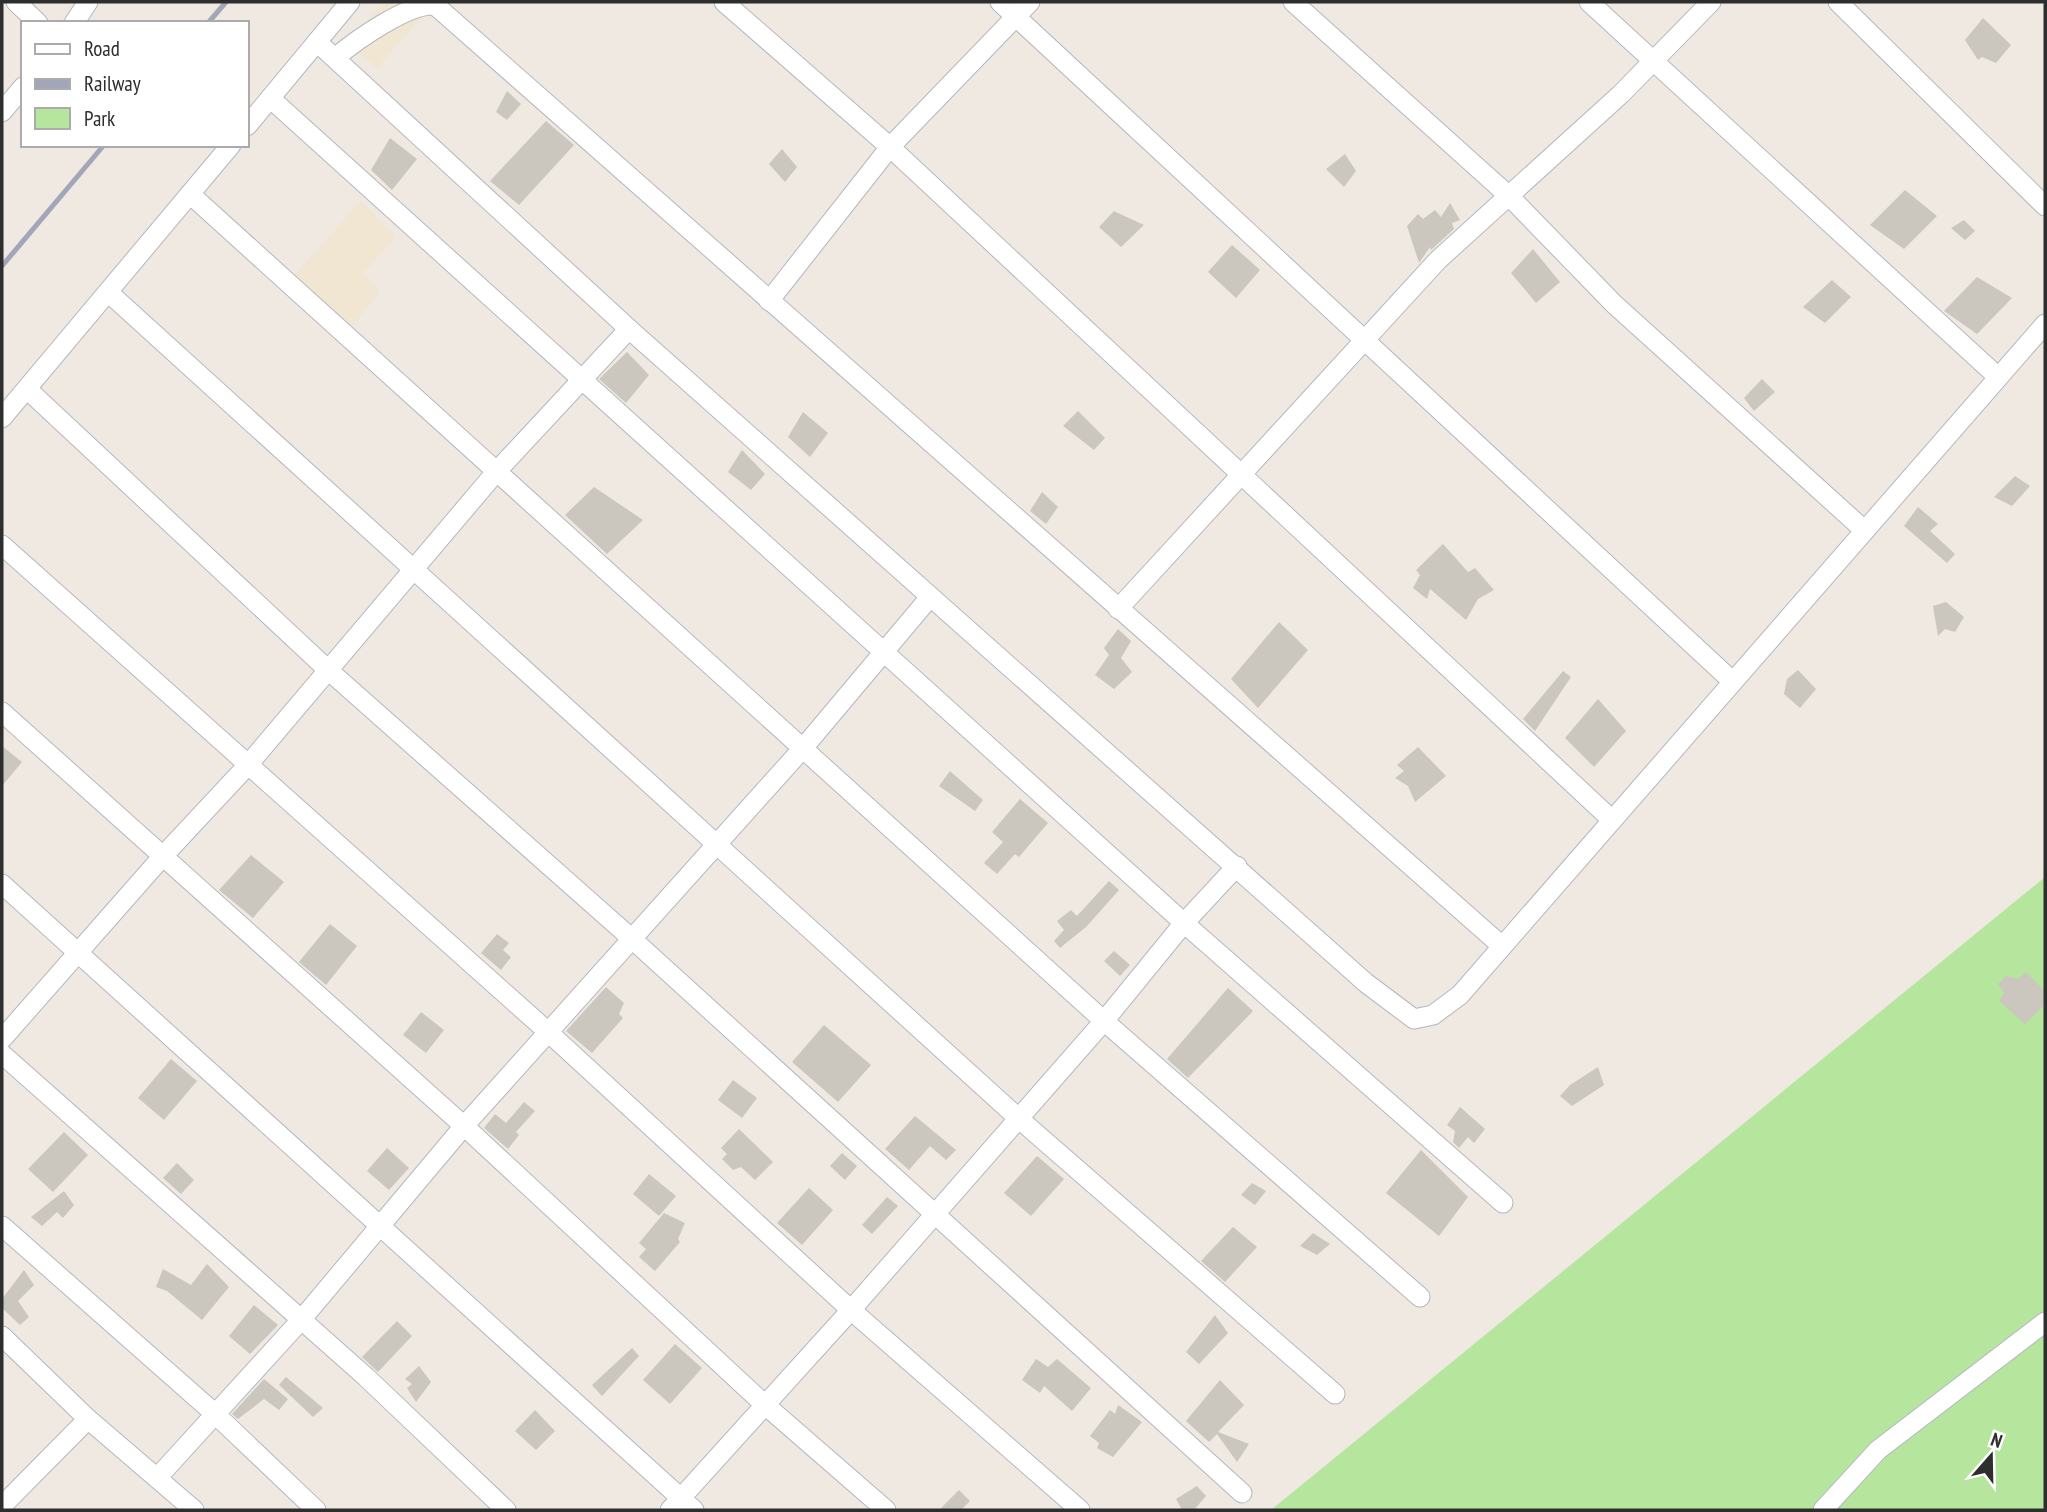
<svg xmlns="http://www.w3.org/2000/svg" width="2047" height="1512" font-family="'PT Sans Narrow',sans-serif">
  <rect width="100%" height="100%" fill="#efe9e1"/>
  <g fill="#f0e6d1">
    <polygon points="382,2 412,2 426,12 377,68 350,45"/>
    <polygon points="361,201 396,237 363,273 380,291 352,326 293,277"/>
  </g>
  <polygon fill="#b6e59e" points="2045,877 2045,1510 1271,1510"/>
  <g fill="#cbc7bf">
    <polygon points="1983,18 2011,45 1996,63 1982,57 1978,60 1965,40"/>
    <polygon points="507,91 521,104 507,120 496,112"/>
    <polygon points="546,121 574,145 519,205 490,181"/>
    <polygon points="390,138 417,159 392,190 371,170"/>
    <polygon points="782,149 797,167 785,182 769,164"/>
    <polygon points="1345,154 1356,171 1344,187 1326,169"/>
    <polygon points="1905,190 1937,216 1904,249 1870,225"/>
    <polygon points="1450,203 1460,220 1452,223 1454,229 1431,250 1430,247 1419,263 1407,226 1418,214 1423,219 1435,210 1441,217"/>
    <polygon points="1114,211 1144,225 1121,247 1099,227"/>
    <polygon points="1964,220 1975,231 1965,240 1951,228"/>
    <polygon points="1232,245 1260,270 1236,298 1208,272"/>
    <polygon points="1533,249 1560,282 1536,303 1511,273"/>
    <polygon points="1977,277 2012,298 1977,334 1944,311"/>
    <polygon points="1832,280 1851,297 1825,323 1803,307"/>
    <polygon points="627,352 649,375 626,403 599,379"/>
    <polygon points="1762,379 1775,392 1754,411 1744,398"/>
    <polygon points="1078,411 1105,438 1094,450 1063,426"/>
    <polygon points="803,412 828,433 810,457 788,437"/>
    <polygon points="742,450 765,474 751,490 728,472"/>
    <polygon points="2015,476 2030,486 2012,506 1994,497"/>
    <polygon points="594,487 643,520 607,554 565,515"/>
    <polygon points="1042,492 1058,507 1046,524 1030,511"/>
    <polygon points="1918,507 1938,524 1930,531 1955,554 1947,563 1904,526"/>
    <polygon points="1443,544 1468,572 1475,568 1494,590 1478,599 1466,620 1430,589 1427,599 1413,588 1420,575 1416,570"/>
    <polygon points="1946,602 1964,617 1955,632 1945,629 1938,636 1933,606"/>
    <polygon points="1279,622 1308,650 1258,708 1231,679"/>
    <polygon points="1118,629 1131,641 1121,658 1132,672 1114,689 1095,675 1109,655 1104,648"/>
    <polygon points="1798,670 1816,689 1800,708 1784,694 1787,679"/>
    <polygon points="1563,671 1571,677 1535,731 1523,719"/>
    <polygon points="1598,699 1626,731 1594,767 1565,738"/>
    <polygon points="2,746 22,762 2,786"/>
    <polygon points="1418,747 1446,776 1415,802 1408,786 1395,778 1404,771 1397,765"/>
    <polygon points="950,771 983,800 975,811 939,786"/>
    <polygon points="1020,799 1048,823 1019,857 1015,854 997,874 984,863 1003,842 992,832"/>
    <polygon points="251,855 284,882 253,918 219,890"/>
    <polygon points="1109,881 1119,890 1086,927 1060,948 1054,941 1064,930 1057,921 1071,910 1077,916"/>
    <polygon points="330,924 357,946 326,985 299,962"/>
    <polygon points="497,934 509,943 503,950 511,957 501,970 481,953"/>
    <polygon points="1114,951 1130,965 1120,976 1104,961"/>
    <polygon points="2026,972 2045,991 2045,1004 2025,1024 1999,1001 2004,993 1998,984 2006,976 2018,979"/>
    <polygon points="606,987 624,1003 619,1014 623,1018 592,1053 566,1031"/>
    <polygon points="1228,988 1253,1011 1188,1078 1167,1059"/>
    <polygon points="421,1012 444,1030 426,1053 403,1035"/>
    <polygon points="824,1025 871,1065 838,1102 792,1062"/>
    <polygon points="171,1059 197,1081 164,1120 138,1098"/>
    <polygon points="1598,1067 1604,1085 1572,1106 1560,1096 1570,1085"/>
    <polygon points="733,1080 757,1098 742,1118 718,1100"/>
    <polygon points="524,1102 535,1111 516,1132 519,1135 508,1149 484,1128 495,1114 506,1123"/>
    <polygon points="1460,1107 1485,1129 1474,1143 1468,1137 1459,1148 1453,1142 1455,1131 1447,1125"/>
    <polygon points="915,1116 956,1150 946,1160 930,1146 909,1170 885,1149"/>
    <polygon points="739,1129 773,1162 755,1180 741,1167 733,1170 722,1159 727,1154 721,1148"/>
    <polygon points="64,1132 88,1155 53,1192 28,1169"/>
    <polygon points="387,1148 409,1168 389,1190 367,1171"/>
    <polygon points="1421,1150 1468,1197 1439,1236 1386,1193"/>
    <polygon points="842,1153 857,1166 845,1180 830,1166"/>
    <polygon points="1037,1156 1064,1179 1031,1216 1004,1193"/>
    <polygon points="177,1163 194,1180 181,1194 163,1178"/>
    <polygon points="649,1174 676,1196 659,1216 633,1194"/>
    <polygon points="1252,1183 1266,1191 1255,1205 1241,1195"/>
    <polygon points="809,1188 833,1210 802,1245 777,1223"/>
    <polygon points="64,1191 74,1205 63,1218 57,1212 42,1226 31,1217"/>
    <polygon points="887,1197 898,1206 872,1234 862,1225"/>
    <polygon points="664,1213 685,1223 678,1239 680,1242 655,1271 639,1257 646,1249 639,1243"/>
    <polygon points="1233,1227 1257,1247 1225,1282 1201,1261"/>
    <polygon points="1313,1233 1330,1244 1317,1255 1300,1246"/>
    <polygon points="207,1264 229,1287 202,1320 167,1291 156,1287 163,1269 191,1285"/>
    <polygon points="24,1270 34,1285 18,1301 29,1317 20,1325 2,1308 2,1299"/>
    <polygon points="254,1305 278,1325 250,1354 229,1336"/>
    <polygon points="1215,1315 1228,1333 1199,1364 1186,1352"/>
    <polygon points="397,1321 412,1336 378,1372 362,1357"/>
    <polygon points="675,1344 702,1368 670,1404 643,1380"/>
    <polygon points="632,1348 639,1356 602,1396 592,1385"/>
    <polygon points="1036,1359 1048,1367 1057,1359 1091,1388 1072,1411 1044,1386 1040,1393 1022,1380"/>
    <polygon points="419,1366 431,1382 416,1402 407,1388 412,1384 405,1379"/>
    <polygon points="286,1377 323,1408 313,1417 279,1385"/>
    <polygon points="264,1379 288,1399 279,1410 264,1399 238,1419 232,1414"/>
    <polygon points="1220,1380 1244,1405 1218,1432 1249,1444 1237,1462 1217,1434 1209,1442 1186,1421"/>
    <polygon points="1118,1405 1142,1422 1113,1457 1097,1448 1099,1443 1090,1436 1110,1410 1115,1414"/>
    <polygon points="535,1410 555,1431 536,1450 515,1431"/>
    <polygon points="1197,1486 1206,1496 1194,1510 1182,1510 1176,1499"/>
    <polygon points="959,1490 970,1501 961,1510 939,1510"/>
  </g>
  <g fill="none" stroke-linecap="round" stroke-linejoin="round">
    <defs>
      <g id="minor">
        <polyline points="16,2 38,23"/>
        <polyline points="724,2 890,147 1612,820"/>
        <polyline points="1000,2 1732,681"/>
        <polyline points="1293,2 1509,196 1614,304 1864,530"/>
        <polyline points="1589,2 1998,377"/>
        <polyline points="1838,2 2045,206"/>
        <polyline points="74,23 88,2"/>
        <polyline points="317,42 629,329"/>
        <path d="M 335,58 C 355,41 408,3 435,5 L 1502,946"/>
        <polyline points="270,98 1184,923 1503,1203"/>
        <polyline points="2,112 23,87"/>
        <polyline points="247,126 350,2"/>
        <polyline points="190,194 1104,1021 1420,1297"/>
        <polyline points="108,292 1017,1117 1335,1394"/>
        <polyline points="769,301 890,147 1030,2"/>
        <polyline points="27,389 327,669 631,938 1242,1493"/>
        <polyline points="2,418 231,145"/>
        <polyline points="2,545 547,1031 851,1310 1080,1510"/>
        <polyline points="1118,609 1438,260 1621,94 1711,2"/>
        <polyline points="2,712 464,1126 764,1404 886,1510"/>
        <polyline points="2,884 694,1510"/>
        <polyline points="2,1039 163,856 247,766 496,472 629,329 1366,983 1414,1019 1433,1015 1460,995 2045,324"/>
        <polyline points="2,1054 366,1377 506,1510"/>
        <polyline points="2,1226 213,1412 316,1510"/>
        <polyline points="2,1336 88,1419 2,1506"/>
        <polyline points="88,1419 194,1510"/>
        <polyline points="157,1478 301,1320 464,1126 804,747 930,597"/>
        <polyline points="670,1510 851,1310 1104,1021 1184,923 1237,866"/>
        <polyline points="1823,1510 1878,1450 2045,1322"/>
      </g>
    </defs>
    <use href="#minor" stroke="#b4b7c1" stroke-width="21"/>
    <use href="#minor" stroke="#fff" stroke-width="19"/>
    <g stroke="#a3a6b8" stroke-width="5">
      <polyline points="208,23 226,2"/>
      <polyline points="2,266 104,145"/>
    </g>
  </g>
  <rect width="2047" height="1512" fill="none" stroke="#2e2e2e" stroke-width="7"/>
  <rect x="21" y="21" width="228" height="126" fill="#ffffff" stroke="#ababab" stroke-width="2"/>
  <rect x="35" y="44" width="35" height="10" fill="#ffffff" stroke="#ababab" stroke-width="2"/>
  <text x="84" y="56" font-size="21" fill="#2e2e2e">Road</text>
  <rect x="35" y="79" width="35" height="10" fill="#a3a6b8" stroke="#ababab" stroke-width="2"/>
  <text x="84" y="91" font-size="21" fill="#2e2e2e">Railway</text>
  <rect x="35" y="108" width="35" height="21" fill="#b6e59e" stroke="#ababab" stroke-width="2"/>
  <text x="84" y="126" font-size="21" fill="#2e2e2e">Park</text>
  <g transform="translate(1991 1456) rotate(20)" stroke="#ffffff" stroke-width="5" paint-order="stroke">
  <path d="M0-5L12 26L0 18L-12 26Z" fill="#2e2e2e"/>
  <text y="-10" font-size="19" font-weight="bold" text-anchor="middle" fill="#2e2e2e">N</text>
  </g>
</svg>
